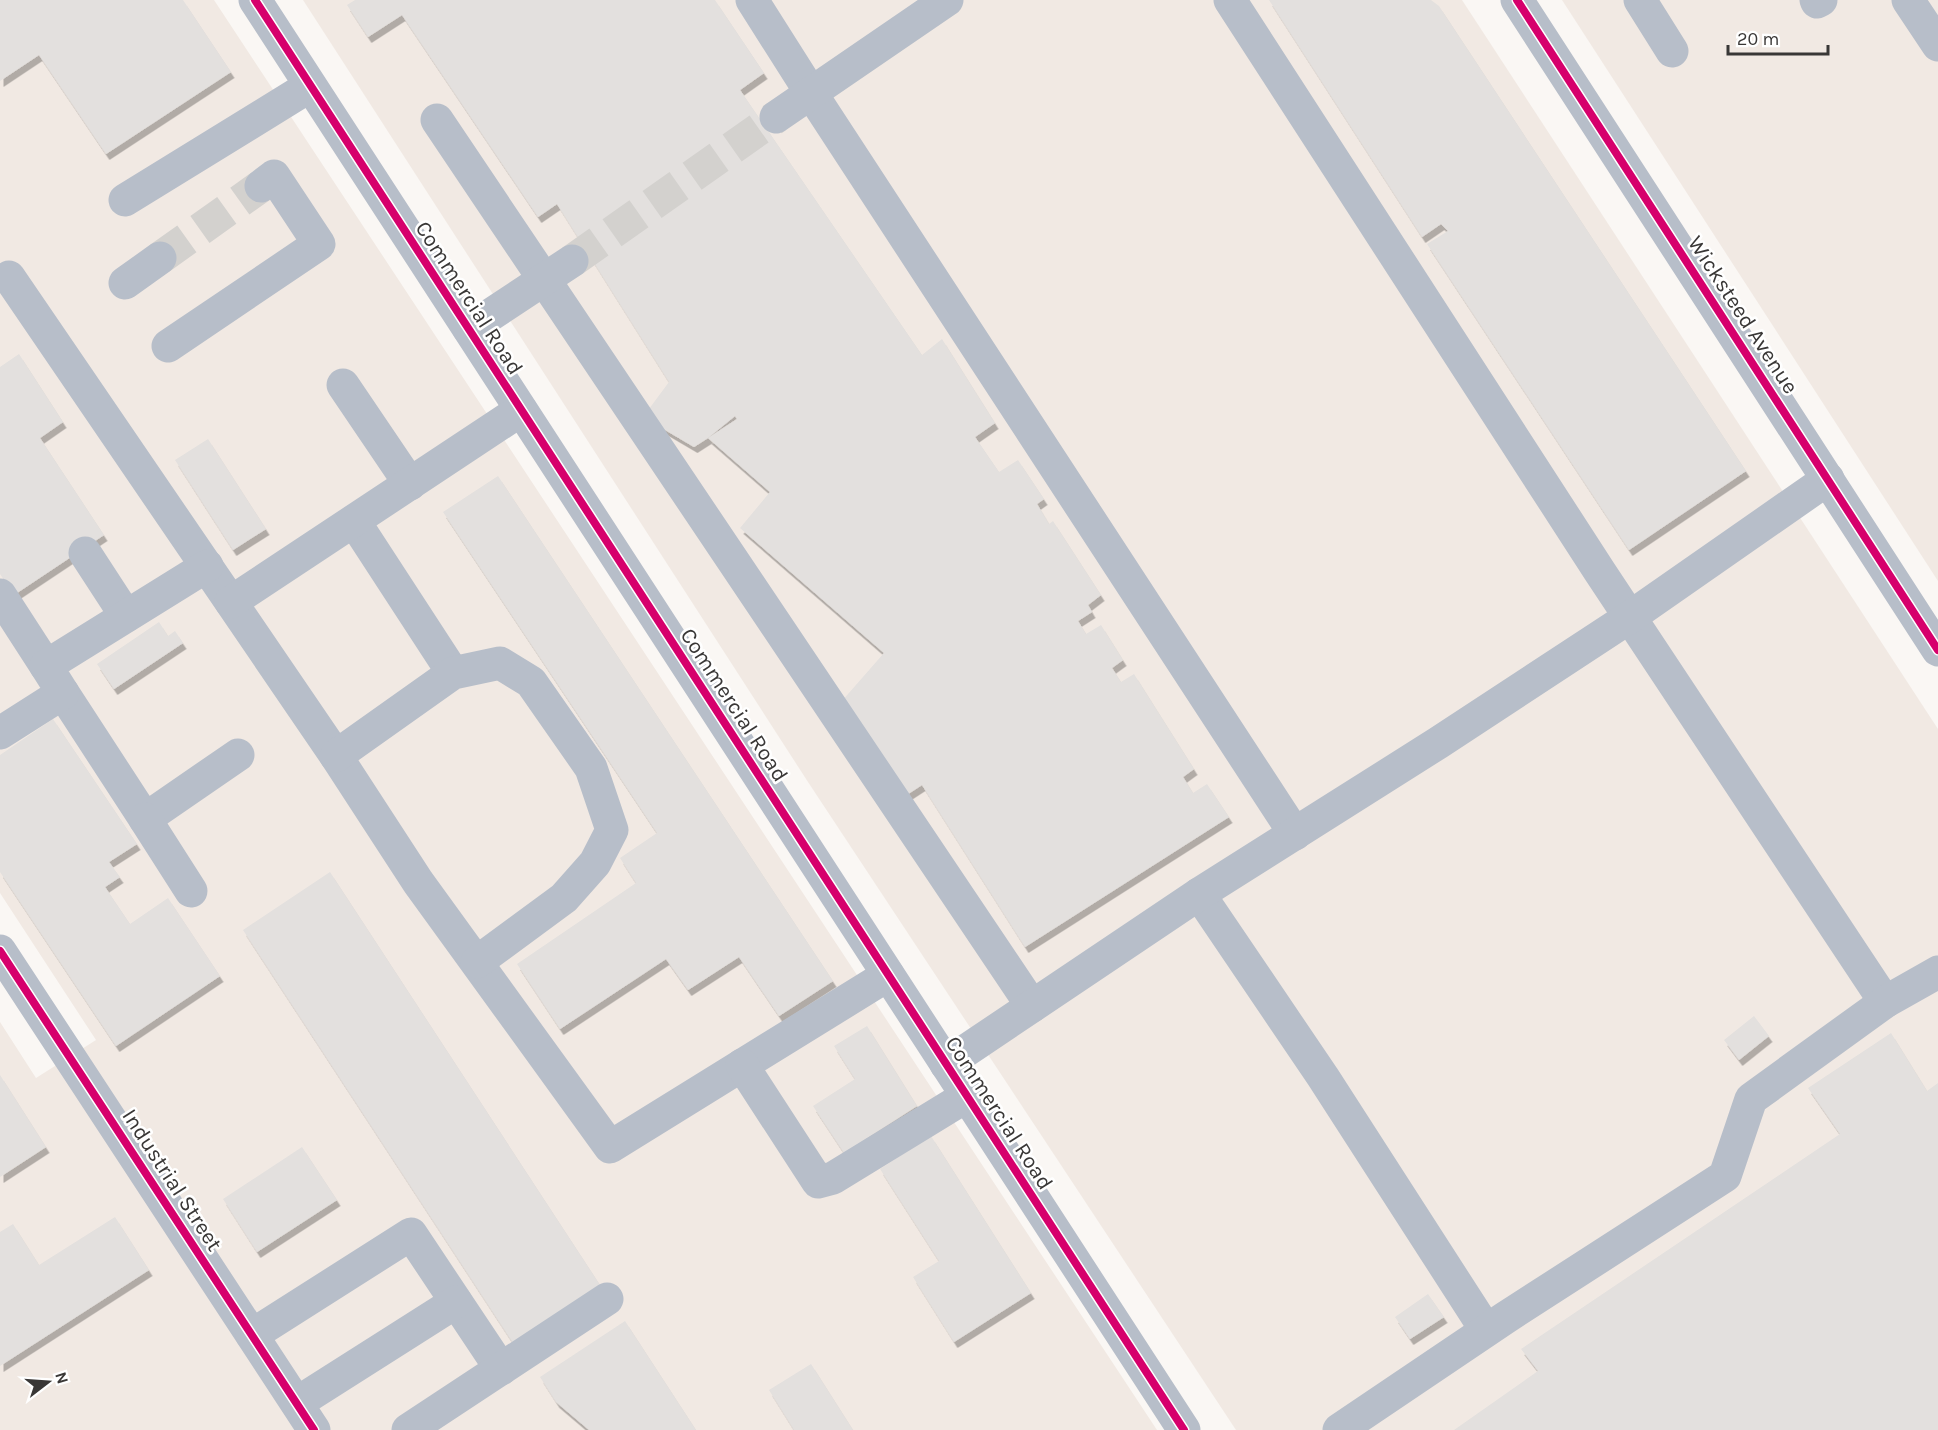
<svg xmlns="http://www.w3.org/2000/svg" width="1938" height="1430" font-family="Karla,sans-serif">
  <defs>
    <filter id="shadow"><feDropShadow dx="3.5" dy="6" stdDeviation="0" flood-color="#0004"/></filter>
  </defs>
  <rect width="100%" height="100%" fill="#faf7f4"/>
  <g fill="#f1e9e3">
    <polygon points="0,0 214,0 1157,1430 0,1430 0,1022 36,1078 96,1040 0,893"/>
    <polygon points="303,0 1462,0 1938,729 1938,1430 1236,1430 808,782"/>
    <polygon points="1562,0 1938,0 1938,581"/>
  </g>
  <g fill="#e3e0de" fill-rule="evenodd" filter="url(#shadow)">
    <polygon points="0,0 183,0 231,72 106,154 39,55 0,81"/>
    <path d="M 355,0 L 715,0 L 764,73 L 740,90 L 922,355 L 942,339 L 995,423 L 975,437 L 999,472 L 1018,460 L 1044,499 L 1037,504 L 1049,524 L 1053,521 L 1101,595 L 1088,605 L 1092,612 L 1078,621 L 1086,634 L 1101,625 L 1123,660 L 1112,668 L 1121,682 L 1134,674 L 1194,769 L 1183,777 L 1193,793 L 1207,784 L 1229,817 L 1025,947 L 922,785 L 902,798 L 841,702 L 884,653 L 740,528 L 770,492 L 708,438 L 694,447 L 643,417 L 669,382 L 557,204 L 538,217 L 402,15 L 368,37 L 347,5 ZM 735,416 L 737,419 L 708,438 Z"/>
    <polygon points="1269,0 1431,0 1439,6 1746,471 1629,550 1427,244 1448,231 1441,224 1422,237"/>
    <polygon points="19,354 63,422 40,438 104,535 14,595 0,574 0,367"/>
    <polygon points="208,439 266,529 233,550 175,460"/>
    <polygon points="498,476 833,981 779,1016 739,957 688,990 666,959 560,1029 517,964 636,883 620,858 657,833 443,512"/>
    <polygon points="159,622 168,636 175,631 183,643 114,689 97,664"/>
    <polygon points="53,719 137,844 109,862 120,877 105,887 130,924 168,898 220,976 116,1046 0,872 0,755"/>
    <polygon points="330,872 600,1285 513,1343 243,930"/>
    <polygon points="1754,1016 1769,1036 1739,1060 1724,1040"/>
    <polygon points="867,1026 917,1106 844,1153 813,1106 855,1079 834,1046"/>
    <polygon points="1891,1033 1927,1091 1938,1083 1938,1430 1454,1430 1538,1371 1521,1349 1840,1134 1808,1088"/>
    <polygon points="0,1075 46,1147 0,1177"/>
    <polygon points="931,1136 1031,1293 954,1342 913,1277 939,1261 880,1169"/>
    <polygon points="302,1147 337,1200 257,1252 223,1199"/>
    <polygon points="115,1217 149,1270 0,1366 0,1232 13,1224 39,1265"/>
    <polygon points="1428,1294 1444,1317 1410,1339 1395,1317"/>
    <polygon points="625,1321 696,1430 589,1430 556,1402 540,1377"/>
    <polygon points="811,1364 853,1430 794,1430 769,1390"/>
  </g>
  <g fill="none" stroke-linecap="round" stroke-linejoin="round">
    <g stroke="#d3d1ce" stroke-width="33" stroke-dasharray="33 16" stroke-linecap="butt">
      <polyline points="160,258 261,186"/>
      <polyline points="572,261 776,117"/>
    </g>
    <g stroke="#b7bec9" stroke-width="33">
      <polyline points="255,0 1184,1430"/>
      <polyline points="752,0 811,93 1295,834"/>
      <polyline points="1230,0 1600,572 1885,1002"/>
      <polyline points="1517,0 1938,650"/>
      <polyline points="1640,0 1672,51"/>
      <polyline points="1816,0 1817,2 1821,0"/>
      <polyline points="1908,0 1938,45"/>
      <polyline points="776,117 947,0"/>
      <polyline points="437,120 1032,1006"/>
      <polyline points="125,200 310,86"/>
      <polyline points="9,277 336,756 418,882 610,1147 888,975"/>
      <polyline points="125,283 160,258"/>
      <polyline points="469,329 572,261"/>
      <polyline points="168,346 319,244 274,176 261,186"/>
      <polyline points="343,385 410,484"/>
      <polyline points="354,521 453,673"/>
      <polyline points="85,553 126,616"/>
      <polyline points="0,595 46,666"/>
      <polyline points="231,602 521,410"/>
      <polyline points="63,693 145,819 238,755"/>
      <polyline points="0,733 63,693 46,666 207,566"/>
      <polyline points="336,756 453,673 500,663 531,682 591,768 612,830 595,863 564,898 477,962"/>
      <polyline points="145,819 191,891"/>
      <polyline points="1199,894 1323,1077 1486,1330"/>
      <polyline points="0,951 314,1430"/>
      <polyline points="946,1064 1199,894 1438,743 1630,617 1828,479"/>
      <polyline points="742,1065 818,1182 833,1178 967,1096"/>
      <polyline points="252,1335 411,1234 501,1369"/>
      <polyline points="297,1403 456,1302"/>
      <polyline points="408,1430 607,1299"/>
      <polyline points="1339,1430 1505,1318 1725,1176 1751,1099 1885,1002 1938,972"/>
    </g>
    <defs>
      <g id="cycleway">
        <polyline points="255,0 1184,1430"/>
        <polyline points="1517,0 1938,650"/>
        <polyline points="0,951 314,1430"/>
      </g>
    </defs>
    <use href="#cycleway" stroke="#fff" stroke-width="11"/>
    <use href="#cycleway" stroke="#d6006c" stroke-width="8"/>
  </g>
  <g text-anchor="middle" dominant-baseline="central" stroke-width="5" stroke-linejoin="round" paint-order="stroke">
    <g font-size="22" fill="#393736" stroke="#fff">
      <text transform="translate(469 298) rotate(57)">Commercial Road</text>
      <text transform="translate(1743 315) rotate(57)">Wicksteed Avenue</text>
      <text transform="translate(734 705) rotate(57)">Commercial Road</text>
      <text transform="translate(999 1113) rotate(57)">Commercial Road</text>
      <text transform="translate(172 1180) rotate(57)">Industrial Street</text>
    </g>
  </g>
  <g transform="translate(48 1382) rotate(73)" stroke="#ffffff" stroke-width="4.5" paint-order="stroke">
  <path d="M0-4.5L10 22L0 15L-10 22Z" fill="#393736"/>
  <text y="-9" font-size="16" font-weight="bold" text-anchor="middle" fill="#393736">N</text>
  </g>
  <path d="M1728 45v9h100v-9" fill="none" stroke="#393736" stroke-width="3"/>
  <text x="1737" y="45" font-size="18" fill="#393736" stroke="#ffffff" stroke-width="4.5" paint-order="stroke">20 m</text>
</svg>
